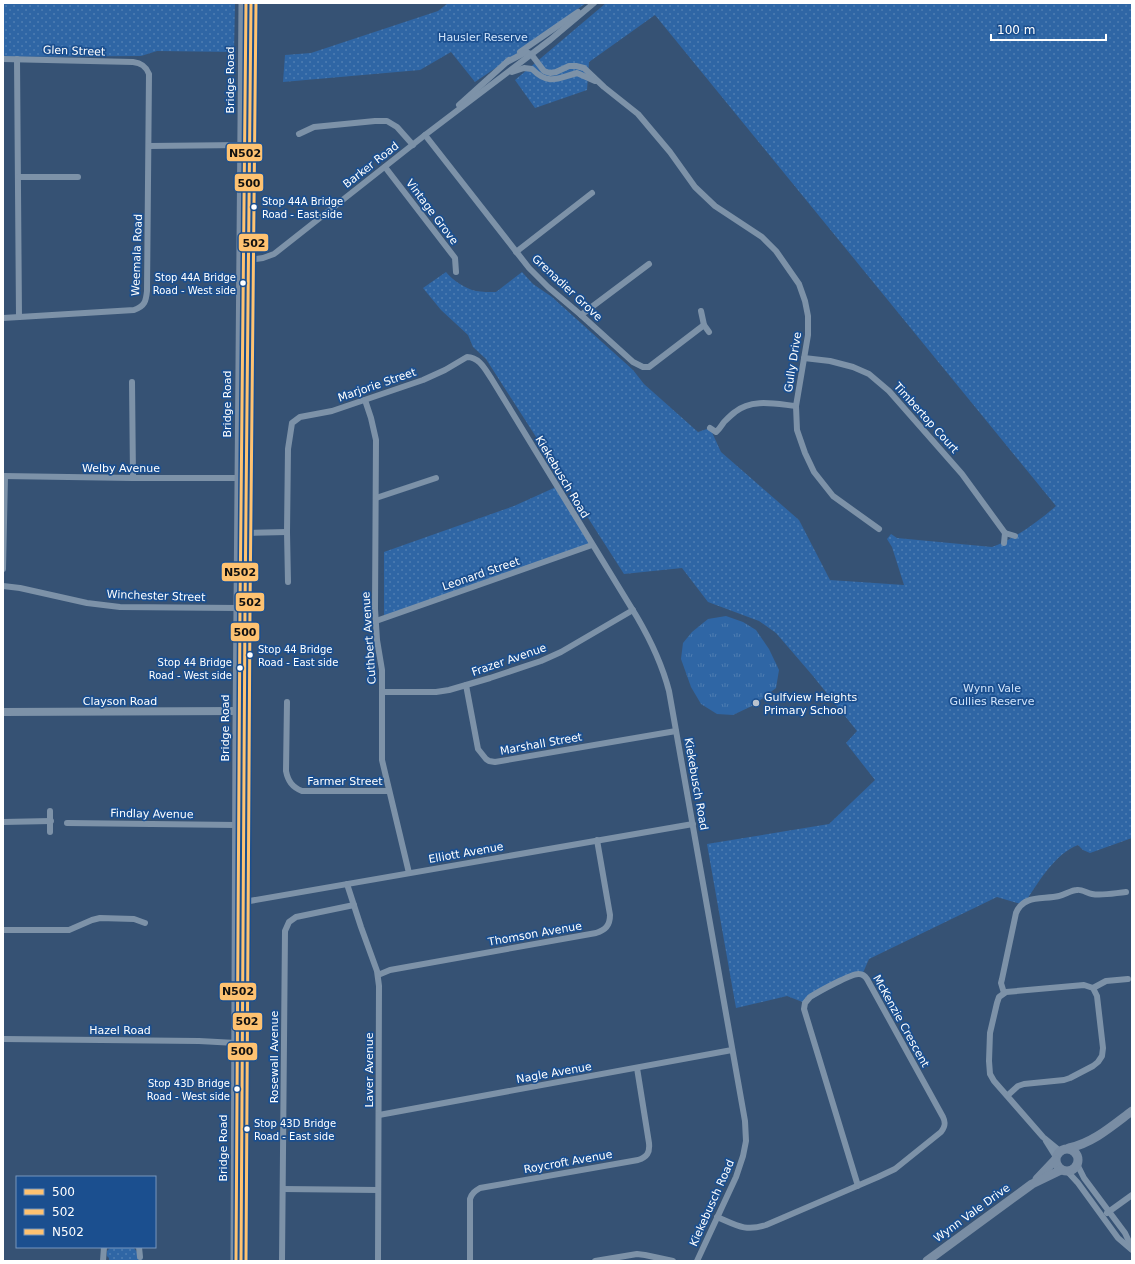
<svg xmlns="http://www.w3.org/2000/svg" width="1135" height="1264" font-family="'DejaVu Sans',sans-serif">
  <defs>
    <pattern id="grass-tufts" width="24" height="20" patternUnits="userSpaceOnUse"><rect width="24" height="20" fill="#2f66a5"/><path d="M3 7l-1-3M5 7V3M7 7l1-3M15 17l-1-3M17 17v-4M19 17l1-3" fill="none" stroke="#4e7db2"/></pattern>
    <pattern id="park-dots" width="8" height="8" patternUnits="userSpaceOnUse"><rect width="8" height="8" fill="#2f66a5"/><path d="M2 2h.1M6 6h.1" fill="none" stroke="#4e7db2" stroke-width="1.8" stroke-linecap="round"/></pattern>
  </defs>
  <rect width="100%" height="100%" fill="#365274"/>
  <polygon fill="url(#grass-tufts)" points="726,616 743,622 756,630 769,649 779,670 776,688 754,705 733,715 717,714 701,704 691,687 681,659 683,643 692,632 708,619"/>
  <g fill="url(#park-dots)">
    <polygon points="3,3 235,3 234,52 157,51 141,56 3,57"/>
    <polygon points="448,3 586,3 522,50 475,82 451,52 420,70 283,82 285,55 311,53 438,11"/>
    <path d="M 606,3 L 1132,3 L 1132,838 L 1090,853 L 1083,850 L 1078,845 C 1056,853 1039,881 1026,901 L 1021,904 L 997,897 L 869,959 L 862,975 L 855,974 L 805,1003 L 787,996 L 736,1008 L 707,844 L 829,824 L 875,780 L 846,743 L 857,731 L 813,676 L 776,633 L 759,621 L 708,602 L 682,568 L 624,574 L 486,359 L 473,347 L 468,335 L 441,310 L 423,288 L 446,272 C 452,280 466,289 476,291 C 482,292 489,292 496,292 L 522,272 L 533,284 L 552,297 L 612,351 L 633,370 L 644,384 L 698,432 L 710,428 L 721,452 L 799,520 L 830,580 L 904,585 L 892,547 L 887,539 L 891,534 L 897,538 L 992,547 C 1014,539 1038,522 1056,506 L 655,15 L 589,62 L 587,90 L 535,108 L 515,80 Z"/>
    <polygon points="556,487 592,545 384,618 384,552 514,506"/>
    <polygon points="133,1247 137,1252 138,1259 144,1260 144,1261 109,1261 109,1258 107,1256 107,1251 110,1248"/>
  </g>
  <g fill="none" stroke-linecap="round" stroke-linejoin="round">
    <g stroke="#7d92a8" stroke-width="6">
      <polyline points="520,52 578,12"/>
      <path d="M 3,59 L 133,62 C 141,63 146,66 149,74 L 147,291 C 146,301 145,306 134,310 L 3,318"/>
      <polyline points="17,59 19,317"/>
      <polyline points="507,62 526,52 531,54 544,71 550,73 556,72 569,66 576,66 584,68 604,87 638,114 670,152 695,187 715,206 762,237 776,251 799,284 805,301 808,316 808,335 796,406 797,430 805,453 814,472 833,496 879,529"/>
      <path d="M 512,72 L 524,68 L 532,69 C 549,86 558,78 577,73 L 595,81"/>
      <polyline points="459,105 509,60"/>
      <polyline points="299,134 314,127 375,121 387,121 397,127 413,145"/>
      <polyline points="425,135 529,268 548,287 581,315 633,362 643,367 649,367 704,325"/>
      <polyline points="149,146 242,145"/>
      <polyline points="385,167 455,258 456,272"/>
      <polyline points="18,177 78,177"/>
      <polyline points="516,252 592,193"/>
      <polyline points="249,260 263,258 274,254 425,135 550,40 594,3"/>
      <polyline points="701,311 704,325 709,332"/>
      <polyline points="581,315 649,264"/>
      <polyline points="804,358 830,361 853,367 869,374 889,391 962,474 1005,533 1015,536"/>
      <polyline points="132,382 133,478"/>
      <polyline points="365,400 371,418 376,440 375,609 377,640 382,670 382,760 409,873"/>
      <path d="M 710,428 L 716,432 C 720,429 721,426 724,422 C 727,419 731,415 735,412 C 752,398 776,404 796,406"/>
      <polyline points="3,476 133,478 239,478"/>
      <polyline points="376,498 436,478"/>
      <polyline points="246,533 287,532"/>
      <polyline points="1004,543 1005,533"/>
      <polyline points="3,569 5,476"/>
      <path d="M 288,582 L 287,532 L 288,449 L 292,423 L 300,417 L 332,411 L 423,380 L 445,370 L 467,357 C 479,357 485,369 491,378 L 637,617 C 651,641 662,664 669,691 L 745,1121 L 746,1141 L 743,1156 L 736,1177 L 697,1261"/>
      <polyline points="3,586 20,588 87,603 120,607 238,608"/>
      <polyline points="376,621 592,545"/>
      <polyline points="466,685 478,749 486,759 489,761 495,762 676,731"/>
      <polyline points="382,692 436,692 449,690 490,678 541,661 561,652 633,610"/>
      <path d="M 287,702 L 286,771 C 288,781 292,787 302,791 L 389,791"/>
      <polyline points="50,811 50,832"/>
      <polyline points="3,822 51,821"/>
      <polyline points="67,823 236,825"/>
      <polyline points="347,884 361,927 377,971 379,986 378,1261"/>
      <polyline points="244,902 693,824"/>
      <polyline points="3,930 69,930 92,920 100,918 134,919 145,923"/>
      <path d="M 378,975 L 390,970 L 596,933 C 605,930 610,926 610,915 L 597,840"/>
      <polyline points="1093,988 1106,981 1128,979"/>
      <path d="M 1004,993 L 1001,983 L 1002,979 L 1016,913 C 1024,894 1043,900 1059,896 C 1065,895 1071,890 1077,890 C 1081,889 1087,893 1092,894 C 1102,896 1115,893 1126,892"/>
      <polyline points="3,1039 199,1041 236,1043"/>
      <polyline points="1007,1096 1018,1086 1024,1084 1064,1080 1070,1078 1093,1066 1098,1062 1102,1056 1103,1048 1097,996 1093,988 1084,985 1006,992 999,997 997,1003 990,1033 989,1061 990,1074 994,1081 1043,1137 1060,1151"/>
      <polyline points="379,1115 732,1050"/>
      <polyline points="1046,1141 1056,1157"/>
      <polyline points="1077,1164 1084,1178 1125,1233 1132,1248"/>
      <polyline points="1067,1171 1078,1183 1118,1238 1132,1250"/>
      <polyline points="283,1189 378,1190"/>
      <polyline points="1107,1213 1132,1195"/>
      <path d="M 717,1217 C 736,1225 745,1232 766,1225 L 878,1177 L 895,1169 L 941,1132 C 945,1127 946,1123 943,1117 L 867,979 C 865,976 863,974 859,974 C 852,973 818,992 810,997 L 805,1003 L 804,1009 L 858,1186"/>
      <polyline points="139,1247 140,1257"/>
      <polyline points="103,1261 104,1247"/>
      <polyline points="282,1261 285,931 289,922 296,917 354,905"/>
      <path d="M 470,1261 L 470,1199 C 472,1193 475,1191 480,1188 L 638,1160 C 647,1157 650,1153 649,1143 L 637,1068"/>
      <polyline points="595,1261 637,1254 645,1255 673,1261"/>
    </g>
    <polyline stroke="#7d92a8" stroke-width="8" points="3,712 237,711"/>
    <g stroke="#798da4" stroke-width="9">
      <path d="M 1069,1148 C 1093,1143 1112,1126 1132,1111"/>
      <circle cx="1067" cy="1160" r="11"/>
      <polyline points="1037,1179 1055,1160"/>
      <polyline points="235,1261 237,728 243,3"/>
      <polyline points="241,1261 245,608 251,3"/>
      <polyline points="927,1261 1032,1184 1061,1170"/>
    </g>
    <defs>
      <polyline id="bus-1" points="241,1261 245,608 251,3"/>
      <polyline id="bus-2" points="246,1261 250,608 256,3"/>
      <polyline id="bus-3" points="236,1261 240,608 246,3"/>
    </defs>
    <use href="#bus-1" stroke="#1b4f8f" stroke-width="6"/>
    <use href="#bus-2" stroke="#1b4f8f" stroke-width="6"/>
    <use href="#bus-3" stroke="#1b4f8f" stroke-width="6"/>
    <use href="#bus-1" stroke="#fec271" stroke-width="3"/>
    <use href="#bus-2" stroke="#fec271" stroke-width="3"/>
    <use href="#bus-3" stroke="#fec271" stroke-width="3"/>
  </g>
  <g fill="#fff" stroke="#1b4f8f" stroke-width="1.5">
    <circle cx="254" cy="207" r="3.5"/>
    <circle cx="243" cy="283" r="3.5"/>
    <circle cx="250" cy="655" r="3.5"/>
    <circle cx="240" cy="668" r="3.5"/>
    <circle cx="237" cy="1089" r="3.5"/>
    <circle cx="247" cy="1129" r="3.5"/>
  </g>
  <circle fill="#b9c2ce" stroke="#1b4f8f" stroke-width="1.5" cx="756" cy="703" r="4"/>
  <g text-anchor="middle" dominant-baseline="central" stroke-width="3.5" stroke-linejoin="round" paint-order="stroke">
    <g font-size="10" fill="#fff" stroke="#1b4f8f" text-anchor="start">
      <text x="262" y="201">Stop 44A Bridge<tspan x="262" dy="13">Road - East side</tspan></text>
      <text x="236" y="277" text-anchor="end">Stop 44A Bridge<tspan x="236" dy="13">Road - West side</tspan></text>
      <text x="258" y="649">Stop 44 Bridge<tspan x="258" dy="13">Road - East side</tspan></text>
      <text x="232" y="662" text-anchor="end">Stop 44 Bridge<tspan x="232" dy="13">Road - West side</tspan></text>
      <text x="230" y="1083" text-anchor="end">Stop 43D Bridge<tspan x="230" dy="13">Road - West side</tspan></text>
      <text x="254" y="1123">Stop 43D Bridge<tspan x="254" dy="13">Road - East side</tspan></text>
    </g>
    <g font-size="11" fill="#cfe3fa" stroke="#1b4f8f">
      <text x="483" y="37">Hausler Reserve</text>
      <text x="992" y="688">Wynn Vale<tspan x="992" dy="13">Gullies Reserve</tspan></text>
    </g>
    <g font-size="11" fill="#fff" stroke="#1b4f8f">
      <text transform="translate(74 51) rotate(2)">Glen Street</text>
      <text transform="translate(230 80) rotate(-90)">Bridge Road</text>
      <text transform="translate(371 165) rotate(-38)">Barker Road</text>
      <text transform="translate(432 212) rotate(53)">Vintage Grove</text>
      <text transform="translate(137 255) rotate(-88)">Weemala Road</text>
      <text transform="translate(567 288) rotate(43)">Grenadier Grove</text>
      <text transform="translate(793 362) rotate(-81)">Gully Drive</text>
      <text transform="translate(377 385) rotate(-19)">Marjorie Street</text>
      <text transform="translate(227 404) rotate(-90)">Bridge Road</text>
      <text transform="translate(926 418) rotate(48)">Timbertop Court</text>
      <text x="121" y="468">Welby Avenue</text>
      <text transform="translate(562 477) rotate(59)">Kiekebusch Road</text>
      <text transform="translate(481 574) rotate(-19)">Leonard Street</text>
      <text transform="translate(156 596) rotate(2)">Winchester Street</text>
      <text transform="translate(369 638) rotate(-94)">Cuthbert Avenue</text>
      <text transform="translate(509 660) rotate(-19)">Frazer Avenue</text>
      <text x="120" y="701">Clayson Road</text>
      <text transform="translate(225 728) rotate(-90)">Bridge Road</text>
      <text transform="translate(541 744) rotate(-10)">Marshall Street</text>
      <text x="345" y="781">Farmer Street</text>
      <text transform="translate(696 784) rotate(80)">Kiekebusch Road</text>
      <text transform="translate(152 814) rotate(1)">Findlay Avenue</text>
      <text transform="translate(466 853) rotate(-10)">Elliott Avenue</text>
      <text transform="translate(535 934) rotate(-10)">Thomson Avenue</text>
      <text transform="translate(901 1021) rotate(61)">McKenzie Crescent</text>
      <text x="120" y="1030">Hazel Road</text>
      <text transform="translate(274 1057) rotate(-90)">Rosewall Avenue</text>
      <text transform="translate(369 1070) rotate(-90)">Laver Avenue</text>
      <text transform="translate(554 1073) rotate(-10)">Nagle Avenue</text>
      <text transform="translate(223 1148) rotate(-90)">Bridge Road</text>
      <text transform="translate(568 1162) rotate(-10)">Roycroft Avenue</text>
      <text transform="translate(712 1203) rotate(-66)">Kiekebusch Road</text>
      <text transform="translate(972 1213) rotate(-36)">Wynn Vale Drive</text>
    </g>
    <g font-size="11" fill="#fff" stroke="#1b4f8f" text-anchor="start">
      <text x="764" y="697">Gulfview Heights<tspan x="764" dy="13">Primary School</tspan></text>
    </g>
  </g>
  <g stroke="#1b4f8f" stroke-width="1.5">
    <rect x="226" y="143" width="37" height="19" rx="4" fill="#fec271"/>
    <rect x="234" y="173" width="30" height="19" rx="4" fill="#fec271"/>
    <rect x="238" y="233" width="31" height="19" rx="4" fill="#fec271"/>
    <rect x="221" y="562" width="38" height="20" rx="4" fill="#fec271"/>
    <rect x="235" y="592" width="30" height="20" rx="4" fill="#fec271"/>
    <rect x="230" y="622" width="30" height="20" rx="4" fill="#fec271"/>
    <rect x="219" y="982" width="38" height="19" rx="4" fill="#fec271"/>
    <rect x="232" y="1012" width="31" height="19" rx="4" fill="#fec271"/>
    <rect x="227" y="1042" width="31" height="19" rx="4" fill="#fec271"/>
  </g>
  <g font-size="11" text-anchor="middle" font-weight="bold" fill="#111">
    <text x="245" y="157">N502</text>
    <text x="249" y="187">500</text>
    <text x="254" y="247">502</text>
    <text x="240" y="576">N502</text>
    <text x="250" y="606">502</text>
    <text x="245" y="636">500</text>
    <text x="238" y="995">N502</text>
    <text x="247" y="1025">502</text>
    <text x="242" y="1055">500</text>
  </g>
  <rect width="1135" height="1264" fill="none" stroke="#ffffff" stroke-width="8"/>
  <rect x="16" y="1176" width="140" height="72" fill="#1b4f8f" stroke="#7695bc"/>
  <rect x="24" y="1189" width="20" height="6" fill="#fec271" stroke="#7695bc"/>
  <text x="52" y="1196" font-size="12" fill="#ffffff">500</text>
  <rect x="24" y="1209" width="20" height="6" fill="#fec271" stroke="#7695bc"/>
  <text x="52" y="1216" font-size="12" fill="#ffffff">502</text>
  <rect x="24" y="1229" width="20" height="6" fill="#fec271" stroke="#7695bc"/>
  <text x="52" y="1236" font-size="12" fill="#ffffff">N502</text>
  <path d="M991 34v6h115v-6" fill="none" stroke="#ffffff" stroke-width="2"/>
  <text x="997" y="34" font-size="12" fill="#ffffff" stroke="#1b4f8f" stroke-width="3" paint-order="stroke">100 m</text>
</svg>
